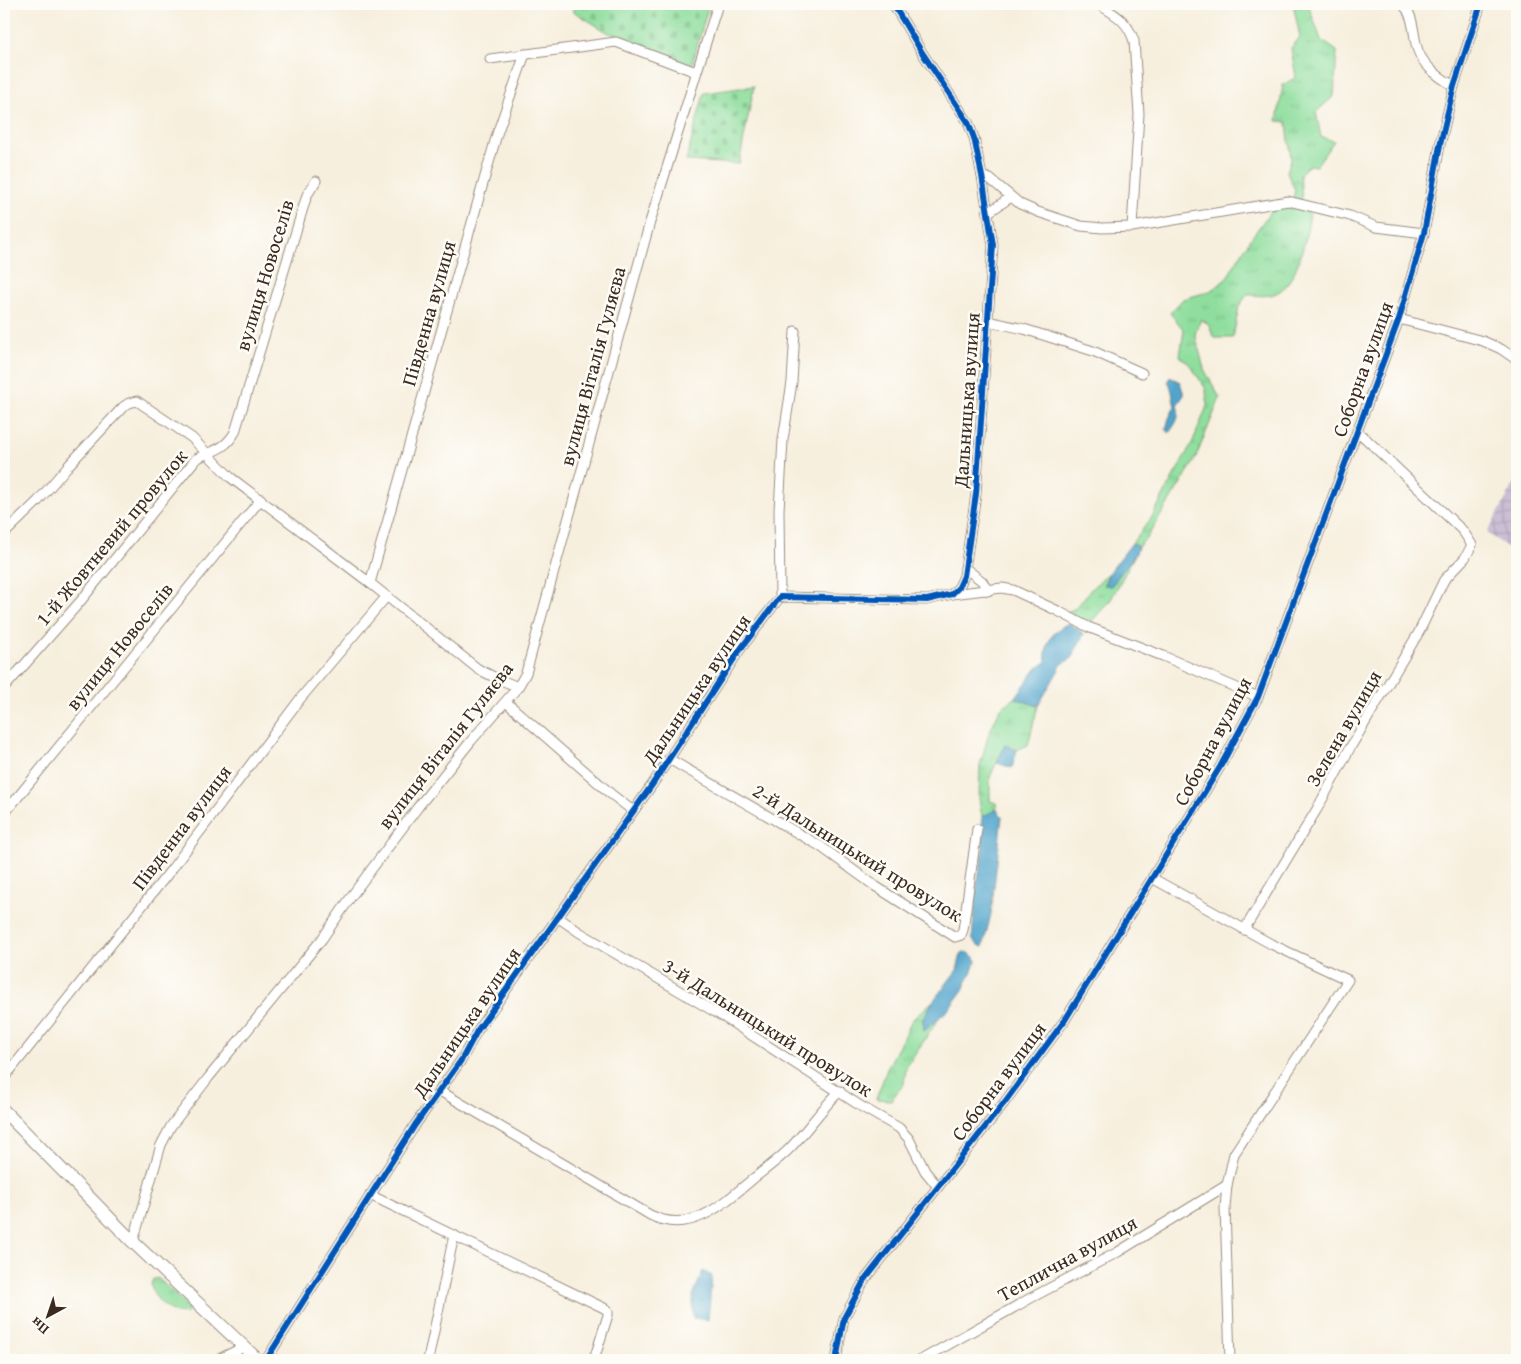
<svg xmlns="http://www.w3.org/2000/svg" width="1521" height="1364" font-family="'Gentium Book Plus',serif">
  <defs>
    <pattern id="industrial-grid" width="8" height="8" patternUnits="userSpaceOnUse" patternTransform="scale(1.25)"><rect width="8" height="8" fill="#cbbfd5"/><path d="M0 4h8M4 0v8" fill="none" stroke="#afa4b6"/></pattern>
    <pattern id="grass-tufts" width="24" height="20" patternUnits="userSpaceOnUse" patternTransform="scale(1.25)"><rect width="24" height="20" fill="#8fde9e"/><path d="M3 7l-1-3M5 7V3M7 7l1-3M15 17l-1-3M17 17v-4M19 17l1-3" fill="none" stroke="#7cbf88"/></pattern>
    <pattern id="cemetery-stones" width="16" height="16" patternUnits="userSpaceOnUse" patternTransform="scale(1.25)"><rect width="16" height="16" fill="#8fde9e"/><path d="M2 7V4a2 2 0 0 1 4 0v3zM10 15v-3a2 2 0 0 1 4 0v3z" fill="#7cbf88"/></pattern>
  </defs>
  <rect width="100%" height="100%" fill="#fdfcf7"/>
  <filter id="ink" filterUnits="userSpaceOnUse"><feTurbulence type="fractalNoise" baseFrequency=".02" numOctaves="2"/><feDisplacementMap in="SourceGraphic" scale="10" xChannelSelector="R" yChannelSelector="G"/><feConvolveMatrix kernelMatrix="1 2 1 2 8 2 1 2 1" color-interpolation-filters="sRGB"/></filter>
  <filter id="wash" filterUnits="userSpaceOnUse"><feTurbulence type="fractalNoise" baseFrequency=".0096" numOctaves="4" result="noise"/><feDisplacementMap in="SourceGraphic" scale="20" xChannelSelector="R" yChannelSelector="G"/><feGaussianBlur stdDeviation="1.12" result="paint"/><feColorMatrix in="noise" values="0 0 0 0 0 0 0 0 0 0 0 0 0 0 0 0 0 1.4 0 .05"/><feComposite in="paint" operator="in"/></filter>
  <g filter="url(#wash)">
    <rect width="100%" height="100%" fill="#f7efde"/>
    <polygon fill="url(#industrial-grid)" points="1517,479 1517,554 1487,533"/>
    <g fill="url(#grass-tufts)" stroke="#65845e">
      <polygon points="1293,4 1308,4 1321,40 1337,51 1334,96 1316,112 1321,137 1334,141 1316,166 1309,165 1300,174 1302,200 1293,198 1295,190 1287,172 1291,159 1287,122 1277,121 1283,85 1296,77 1291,48 1300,37"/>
      <path d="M 1294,205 L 1302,208 L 1310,214 C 1307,235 1297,287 1274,294 C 1267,297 1255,295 1247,295 L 1239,306 L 1233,338 L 1215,338 L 1208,324 L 1201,319 L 1195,334 L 1204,369 L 1220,398 L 1194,462 L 1146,539 L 1138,547 L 1132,543 L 1152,517 L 1193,441 L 1207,406 L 1206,389 L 1190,365 L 1180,356 L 1184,330 L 1170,313 L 1183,299 L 1211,291 L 1226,279 L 1249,241 L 1271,211 Z"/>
      <polygon points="1136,553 1110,601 1092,621 1083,621 1067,612 1076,608 1092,588 1109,573 1104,584 1111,586"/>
      <polygon points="1015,698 1038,706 1028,745 1017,750 1005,745 990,777 990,801 996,803 997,809 982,817 979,798 980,765 989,733 1000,709"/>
      <polygon points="933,1001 923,1019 924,1031 939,1018 906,1068 904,1084 891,1100 876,1099 887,1069 912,1020"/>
      <path d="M 158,1278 L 189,1308 L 187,1313 C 173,1318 152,1298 151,1284 L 153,1279 Z"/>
    </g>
    <g fill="url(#cemetery-stones)" stroke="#65845e">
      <polygon points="576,4 709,4 692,65 607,32 573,11"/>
      <polygon points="754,86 739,164 686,161 704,93"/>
    </g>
    <g fill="#51a4cc" stroke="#466775">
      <path d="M 1170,377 L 1180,382 L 1184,395 L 1177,405 C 1181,417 1176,423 1169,433 L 1166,429 L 1169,418 L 1175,406 C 1172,397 1173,390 1168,381 Z"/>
      <polygon points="1132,543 1138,547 1136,553 1111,586 1104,585 1109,573"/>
      <path d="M 1069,623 L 1084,634 L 1071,659 L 1062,664 L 1038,706 L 1015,698 L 1036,669 L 1046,662 C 1044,645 1052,630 1069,623 Z"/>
      <polygon points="1005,745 1017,750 1012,768 997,763"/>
      <polygon points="997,809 1002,817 991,914 983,947 978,945 972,939 977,884 983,854 982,817"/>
      <polygon points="968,952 977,960 963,990 949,1009 924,1031 923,1019 933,1001 957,970 961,954"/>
      <polygon points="703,1271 712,1276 708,1320 693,1318 693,1295"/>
    </g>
  </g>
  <g filter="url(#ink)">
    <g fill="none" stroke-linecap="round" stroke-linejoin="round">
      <defs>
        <g id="minor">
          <path d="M 1098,4 C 1116,15 1127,20 1134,41 L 1139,114 L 1132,227"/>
          <path d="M 1403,4 C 1413,15 1413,29 1416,44 C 1420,64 1437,76 1454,86"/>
          <polyline points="490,59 616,42 696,72"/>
          <polyline points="982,176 990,179 1020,204 1038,212 1081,226 1102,228 1132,227 1288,201 1350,216 1376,227 1424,233"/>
          <polyline points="989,212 1011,197"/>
          <polyline points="1399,319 1483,341 1501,349 1517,360"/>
          <polyline points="988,321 1024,329 1093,351 1142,373"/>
          <polyline points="4,534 38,501 67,467 123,407 129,403 137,401 192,438 230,477 370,583 478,669 496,678 518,687"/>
          <polyline points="965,568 982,581 988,591"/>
          <polyline points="370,583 497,134 525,54"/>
          <polyline points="952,594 1002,588 1013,590 1058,611 1088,627 1163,656 1258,697"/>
          <polyline points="780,597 779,510 783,440 792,382 795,331"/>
          <path d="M 4,688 L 79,603 L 196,459 C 213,450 225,450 235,432 L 307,195 L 316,181"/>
          <polyline points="506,702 611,794 633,811"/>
          <polyline points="669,759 820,846 875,886 955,937 961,935 963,930 977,829"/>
          <polyline points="4,814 261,499"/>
          <polyline points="1152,878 1271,944 1348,980 1234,1154 1227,1185 1225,1208 1230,1360"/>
          <polyline points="559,918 579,932 722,1016 862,1107 899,1128 909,1139 925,1171 938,1187"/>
          <polyline points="1244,930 1317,809 1350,748 1419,632 1444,580 1465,558 1472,545 1463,531 1365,438 1357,432"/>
          <polyline points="4,1078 171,870 300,699 386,597"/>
          <path d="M 440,1091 L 650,1215 C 691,1236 724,1203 754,1178 C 767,1168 781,1158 792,1146 C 809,1128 822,1108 840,1091"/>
          <polyline points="370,1195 604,1308 608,1311 608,1315 594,1360"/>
          <polyline points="133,1242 161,1145 171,1126 209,1077 322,939 353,894 418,807 471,741 518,687 526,673 650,222 718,4"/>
          <polyline points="217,1360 244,1347"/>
          <polyline points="266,1360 415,1125 462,1059 477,1031 652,785 739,651 780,597 927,600 952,594 959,587 964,576 976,494 993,245 982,176 974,138 968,122 923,54 893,4"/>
          <polyline points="428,1360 454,1235"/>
          <polyline points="836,1360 844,1318 864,1281 1004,1103 1065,1020 1220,767 1258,697 1399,319 1424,233 1440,145 1454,86 1481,4"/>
          <polyline points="921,1360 1029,1299 1118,1252 1227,1185"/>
        </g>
        <polyline id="highway" points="4,1111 133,1242 258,1360"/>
      </defs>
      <use href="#minor" stroke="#998c7e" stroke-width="11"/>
      <use href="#highway" stroke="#998c7e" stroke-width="14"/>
      <use href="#minor" stroke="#fff" stroke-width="9"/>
      <use href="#highway" stroke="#fff" stroke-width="12"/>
      <defs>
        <g id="cycleway">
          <polyline points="266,1360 415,1125 462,1059 477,1031 652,785 739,651 780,597 927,600 952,594 959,587 964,576 976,494 993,245 982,176 974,138 968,122 923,54 893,4"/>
          <polyline points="836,1360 844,1318 864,1281 1004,1103 1065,1020 1220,767 1258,697 1399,319 1424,233 1440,145 1454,86 1481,4"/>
        </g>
      </defs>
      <use href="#cycleway" stroke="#fdfcf7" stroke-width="9"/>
      <use href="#cycleway" stroke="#0057b8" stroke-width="6"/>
    </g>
  </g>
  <g text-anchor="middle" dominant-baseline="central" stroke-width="5" stroke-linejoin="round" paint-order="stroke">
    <g font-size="20" fill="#3b2a1e" stroke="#fdfcf7">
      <text transform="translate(264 275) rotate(-73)">вулиця Новоселів</text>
      <text transform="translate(428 313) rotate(-74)">Південна вулиця</text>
      <text transform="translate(592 366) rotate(-75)">вулиця Віталія Гуляєва</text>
      <text transform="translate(1362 369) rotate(-70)">Соборна вулиця</text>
      <text transform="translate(966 400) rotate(-86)">Дальницька вулиця</text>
      <text transform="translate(111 537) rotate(-50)">1-й Жовтневий провулок</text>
      <text transform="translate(119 646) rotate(-51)">вулиця Новоселів</text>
      <text transform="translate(696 689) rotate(-56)">Дальницька вулиця</text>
      <text transform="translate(1343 728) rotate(-60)">Зелена вулиця</text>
      <text transform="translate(1212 741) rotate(-62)">Соборна вулиця</text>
      <text transform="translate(445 745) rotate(-52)">вулиця Віталія Гуляєва</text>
      <text transform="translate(181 827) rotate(-53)">Південна вулиця</text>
      <text transform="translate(858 852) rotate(32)">2-й Дальницький провулок</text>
      <text transform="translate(466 1022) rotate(-56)">Дальницька вулиця</text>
      <text transform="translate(768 1027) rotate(32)">3-й Дальницький провулок</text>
      <text transform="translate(998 1081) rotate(-53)">Соборна вулиця</text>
      <text transform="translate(1067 1258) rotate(-29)">Теплична вулиця</text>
    </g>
  </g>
  <rect width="1521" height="1364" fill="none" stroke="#fdfcf7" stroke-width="20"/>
  <g transform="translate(48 1316) rotate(220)" stroke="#fdfcf7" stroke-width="4" paint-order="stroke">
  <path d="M0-4L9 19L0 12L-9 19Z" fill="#3b2a1e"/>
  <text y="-8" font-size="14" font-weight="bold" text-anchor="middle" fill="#3b2a1e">Пн</text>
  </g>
</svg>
